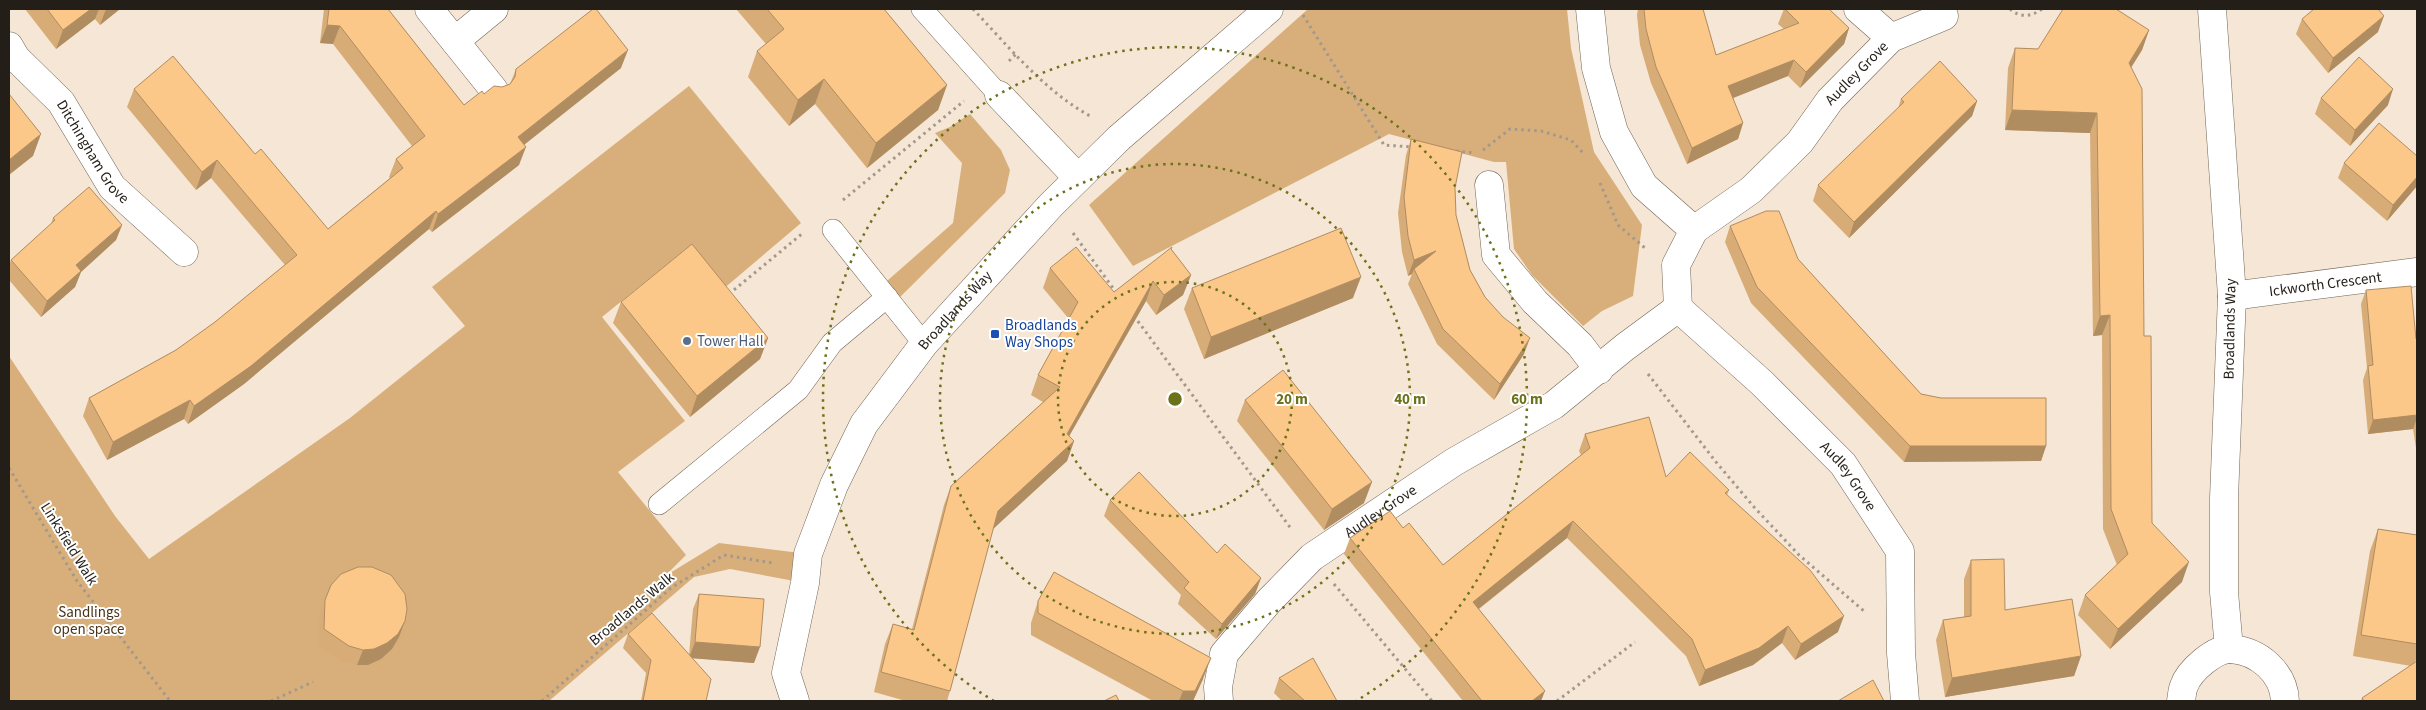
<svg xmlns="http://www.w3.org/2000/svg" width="2426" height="710" font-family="'Source Sans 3',sans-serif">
  <rect width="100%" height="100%" fill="#f5e6d5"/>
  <g fill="#d8af7b">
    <polygon points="1308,9 1567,9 1571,48 1594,152 1642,225 1633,296 1602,311 1583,326 1532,275 1514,249 1506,162 1494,162 1389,134 1133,266 1089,205"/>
    <polygon points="689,86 801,223 722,290 687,248 602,317 685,421 618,472 686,555 665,576 719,543 808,554 805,583 730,569 694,577 549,701 9,701 9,356 115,516 149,559 350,418 465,326 432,287"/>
    <polygon points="970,114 1001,150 1010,170 1005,193 898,299 887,281 953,223 962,163 935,133 950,127"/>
  </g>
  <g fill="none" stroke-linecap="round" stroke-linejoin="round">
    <defs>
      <g id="lane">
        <polyline points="922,9 999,95"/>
        <polyline points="833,230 924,344"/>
        <polyline points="659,504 798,390 832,343 887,297"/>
      </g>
      <g id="street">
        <polyline points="429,9 494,90"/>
        <polyline points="1590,9 1596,68 1614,132 1644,186 1694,230"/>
        <polyline points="1858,9 1891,38"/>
        <polyline points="2212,9 2232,296 2224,498 2224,592 2229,649"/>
        <polyline points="455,41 494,9"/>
        <path id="s1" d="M 9,46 L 16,58 L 61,102 L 112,187 L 184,252"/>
        <polyline points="999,95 1078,178"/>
        <polyline points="1489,185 1496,255 1535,302 1580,345 1599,370"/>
        <path id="s2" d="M 2232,296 L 2417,272"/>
        <path id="s3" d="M 1678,308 L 1676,265 L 1694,230 L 1751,190 L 1800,142 L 1830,100 L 1891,38 L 1944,16"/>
        <path id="s4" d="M 795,701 L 786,673 L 805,583 L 808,554 L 834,485 L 864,424 L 924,344 L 1051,205 L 1119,138 L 1269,9"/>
        <path id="s5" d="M 1219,701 L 1218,687 L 1224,654 L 1269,601 L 1312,557 L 1454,462 L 1554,405 L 1625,347 L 1678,308 L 1762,383 L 1843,464 L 1900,551 L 1901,653 L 1905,701"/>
        <path d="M 2181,701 C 2182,696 2182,690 2184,686 C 2189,671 2215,648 2231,649 C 2259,651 2284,673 2285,701"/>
      </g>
    </defs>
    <use href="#lane" stroke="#716555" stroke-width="22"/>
    <use href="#street" stroke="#716555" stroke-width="29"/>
    <g stroke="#a3988b" stroke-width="3" stroke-dasharray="2.5 4" stroke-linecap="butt">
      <path d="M 973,9 C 1009,47 1045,92 1092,117"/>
      <path d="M 2010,9 C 2020,18 2031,17 2042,9"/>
      <polyline points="1303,15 1384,145 1412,147"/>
      <polyline points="1009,61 1016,54"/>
      <polyline points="1483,150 1510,129 1541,131 1571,140 1584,154"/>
      <polyline points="1456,151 1475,153"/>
      <polyline points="1600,183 1618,225 1645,248"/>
      <polyline points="843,200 964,101"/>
      <polyline points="1073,233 1116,292"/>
      <polyline points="729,294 803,233"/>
      <polyline points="1134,316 1292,530"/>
      <polyline points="1648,374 1716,462 1754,507 1799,555 1865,612"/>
      <polyline points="9,468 77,581 170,701"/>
      <polyline points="1334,584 1432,701"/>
      <polyline points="271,701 313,682"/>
      <polyline points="542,701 671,588 724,555 773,563"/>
      <polyline points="1557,701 1635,642"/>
    </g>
    <use href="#lane" stroke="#fff" stroke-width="21"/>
    <use href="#street" stroke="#fff" stroke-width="28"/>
  </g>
  <g fill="#d8ac77">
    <polygon points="25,9 120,9 100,25 95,19 56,49"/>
    <polygon points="324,9 388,9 464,105 484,94 510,84 516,69 621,68 524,145 519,165 432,232 429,229 244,384 188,424 184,419 107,460 83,416 89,398 176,350 215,322 285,265 211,178 196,190 127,107 134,89 255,154 328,229 390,178 389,177 396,159 412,146 333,44 320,43"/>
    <polygon points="736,9 884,9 947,85 938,110 867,168 815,104 789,126 748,77 757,51 766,44"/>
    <polygon points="1638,9 1703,9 1716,55 1784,29 1778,24 1784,9 1829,9 1849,28 1844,44 1800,88 1788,76 1733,98 1743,123 1738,139 1687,164 1651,83 1640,45 1637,15"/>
    <polygon points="2302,19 2378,32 2328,73 2296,34"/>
    <polygon points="2149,30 2142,50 2131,68 2144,336 2152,523 2182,582 2110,649 2078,615 2085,595 2117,565 2103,529 2102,335 2093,336 2090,133 2005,130 2008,68 2015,48 2038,49"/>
    <polygon points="2321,98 2388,105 2350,146 2315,114"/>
    <polygon points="1901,99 1977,101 1972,116 1849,238 1813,201 1818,185 1898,109"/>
    <polygon points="1411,139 1455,188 1456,215 1470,270 1485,297 1524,354 1494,400 1437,344 1408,284 1412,274 1408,276 1402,252 1398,213 1406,155"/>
    <polygon points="2417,156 2417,186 2387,221 2338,178 2344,163"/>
    <polygon points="53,218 122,225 116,240 81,272 75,287 41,317 9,280 9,265 11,260 51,224"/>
    <polygon points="1730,226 1798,259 1921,394 1941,398 2046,446 2041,461 1904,462 1751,303 1725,242"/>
    <polygon points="1171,249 1191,275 1183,295 1156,315 1146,301 1069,436 1074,441 1067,461 993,528 950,691 947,701 906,701 874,692 885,644 893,624 912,629 944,505 951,486 1043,402 1031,395 1038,375 1069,319 1043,288 1050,268 1114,292"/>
    <polygon points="1192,288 1353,298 1204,359 1184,309"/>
    <polygon points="2366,290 2416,339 2417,339 2417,448 2416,448 2413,429 2368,434 2363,380 2367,368 2361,304"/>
    <polygon points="621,302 768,338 760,359 690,417 613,323"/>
    <polygon points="1245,400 1364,503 1324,530 1237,421"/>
    <polygon points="1585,434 1666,477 1729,490 1727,495 1838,632 1795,660 1782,643 1753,665 1699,686 1686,656 1567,538 1479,609 1541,701 1463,701 1344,554 1350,538 1403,528 1443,565 1581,455 1579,451"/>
    <polygon points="1110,500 1217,553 1261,578 1255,594 1216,639 1178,604 1181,595 1104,516"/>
    <polygon points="2378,529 2417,535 2417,656 2415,663 2417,701 2361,701 2362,698 2411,666 2353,656 2370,551"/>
    <polygon points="1971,560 2005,610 2081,656 2074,676 1945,697 1936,640 1943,620 1964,617 1964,579"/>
    <polygon points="699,594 754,663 692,658 706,701 641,701 646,673 623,648 628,634 689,655 693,609"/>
    <polygon points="325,600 405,621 399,637 392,649 381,659 368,665 357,665 343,662 318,645 319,615"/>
    <polygon points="1038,601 1203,679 1193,701 1153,701 1031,635 1031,623"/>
    <polygon points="1279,678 1337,701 1282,701 1274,693"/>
  </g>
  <g fill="#b08c61">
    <polygon points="91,9 99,9 95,19 56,49 63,30"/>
    <polygon points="106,9 120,9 100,25"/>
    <polygon points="2384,16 2378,32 2328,73 2333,58"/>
    <polygon points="327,25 340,26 333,44 320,43"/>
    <polygon points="1849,28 1844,44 1800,88 1806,72"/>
    <polygon points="2149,30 2142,50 2121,83 2129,63"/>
    <polygon points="628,50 621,68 511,155 518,137"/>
    <polygon points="1794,60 1788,76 1723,102 1728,86"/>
    <polygon points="824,79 815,104 789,126 798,100"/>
    <polygon points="947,85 938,110 867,168 876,143"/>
    <polygon points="2393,89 2388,105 2350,146 2355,130"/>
    <polygon points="1977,101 1972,116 1849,238 1854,222"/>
    <polygon points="2012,110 2097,113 2090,133 2005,130"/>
    <polygon points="1743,123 1738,139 1687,164 1692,148"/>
    <polygon points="41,134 33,156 9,175 9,160"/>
    <polygon points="526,147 519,165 432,232 438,214"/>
    <polygon points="217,160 211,178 196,190 202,172"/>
    <polygon points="2417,177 2417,186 2387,221 2393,205"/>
    <polygon points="436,211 429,229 244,384 188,424 194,406"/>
    <polygon points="122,225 116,240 81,272 75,287 41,317 47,301 76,265"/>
    <polygon points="1436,251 1414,269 1412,274 1408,276 1414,260"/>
    <polygon points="1191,275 1183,295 1156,315 1164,295"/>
    <polygon points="1361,277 1353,298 1204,359 1211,337"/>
    <polygon points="1153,281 1146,301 1059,454 1067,434"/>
    <polygon points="2110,315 2102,335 2093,336 2100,316"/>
    <polygon points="768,338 760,359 690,417 697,396"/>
    <polygon points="1530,338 1524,354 1494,400 1500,384"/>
    <polygon points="190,400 184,419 107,460 113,442"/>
    <polygon points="2417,415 2417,418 2413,429 2368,434 2373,420"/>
    <polygon points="1074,441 1067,461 991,531 998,511"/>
    <polygon points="1910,446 2046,446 2041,461 1904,462"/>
    <polygon points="1372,482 1364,503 1324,530 1332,509"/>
    <polygon points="1573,521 1567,538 1467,618 1473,602"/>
    <polygon points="2189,562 2182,582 2110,649 2118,629"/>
    <polygon points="1261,578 1255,594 1216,639 1222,624"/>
    <polygon points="1844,616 1838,632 1795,660 1801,644"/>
    <polygon points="405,621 399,637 392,649 381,659 368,665 357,665 363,650"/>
    <polygon points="1788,626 1782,643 1753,665 1699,686 1705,670"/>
    <polygon points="695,642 760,647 754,663 689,658"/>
    <polygon points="2081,656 2074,676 1945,697 1952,678"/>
    <polygon points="1211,658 1203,679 1193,701 1179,701 1183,691"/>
    <polygon points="1545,691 1541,701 1532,701"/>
  </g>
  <g fill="#fbc88a" stroke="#b08c61">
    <polygon points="47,9 91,9 63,30"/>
    <polygon points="329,9 388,9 464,105 482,91 484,94 494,86 502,87 510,84 515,77 516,69 593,9 596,9 628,50 518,137 526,147 438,214 436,211 251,366 194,406 190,400 113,442 89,398 176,350 215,322 297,255 217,160 202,172 134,89 173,56 255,154 261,149 328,229 403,168 396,159 425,136 340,26 327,25"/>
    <polygon points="767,9 884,9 947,85 876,143 824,79 798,100 757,51 784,29"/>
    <polygon points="1644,9 1703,9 1716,55 1799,23 1785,9 1829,9 1849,28 1806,72 1794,60 1728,86 1743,123 1692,148 1656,67 1646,29"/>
    <polygon points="2063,9 2116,9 2149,30 2129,63 2142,89 2144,336 2151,336 2152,523 2189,562 2118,629 2085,595 2128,554 2111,509 2110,315 2100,316 2097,113 2012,110 2015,48 2038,49"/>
    <polygon points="2314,9 2378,9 2384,16 2333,58 2302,19"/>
    <polygon points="2359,57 2393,89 2355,130 2321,98"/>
    <polygon points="1940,61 1977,101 1854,222 1818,185 1904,102 1901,99"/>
    <polygon points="9,94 41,134 9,160"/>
    <polygon points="2379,123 2417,156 2417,177 2393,205 2344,163"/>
    <polygon points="1411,139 1462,152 1455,188 1456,215 1470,270 1485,297 1503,317 1530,338 1500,384 1443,329 1414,269 1436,251 1414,260 1408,236 1404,197"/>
    <polygon points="89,187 122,225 76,265 81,271 47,301 11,260 55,220 53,218"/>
    <polygon points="1766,211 1779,211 1798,259 1921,394 1941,398 2046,398 2046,446 1910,446 1757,287 1730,226"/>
    <polygon points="1341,228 1361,277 1211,337 1192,288"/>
    <polygon points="692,244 768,338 697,396 621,302"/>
    <polygon points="1076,247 1114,292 1172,247 1171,249 1191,275 1164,295 1153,281 1067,434 1074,441 998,511 950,691 881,672 893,624 914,630 951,486 1060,387 1038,375 1078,302 1050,268"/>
    <polygon points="2411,286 2416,339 2417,339 2417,415 2373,420 2368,366 2373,365 2366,290"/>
    <polygon points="1283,370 1372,482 1332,509 1245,400"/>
    <polygon points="1649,417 1666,477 1690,452 1729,490 1725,493 1810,570 1844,616 1801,644 1788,626 1759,648 1705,670 1692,639 1573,521 1473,602 1545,691 1532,701 1482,701 1350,538 1390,511 1403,528 1409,523 1443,565 1590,448 1585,434"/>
    <polygon points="1139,472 1217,553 1225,544 1261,578 1222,624 1184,588 1189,582 1110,500"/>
    <polygon points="2378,529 2417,535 2417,644 2361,635"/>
    <polygon points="2004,559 2005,610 2072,599 2081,656 1952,678 1943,620 1971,616 1971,560"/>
    <polygon points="358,567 372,567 391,575 405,594 407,609 405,621 398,634 387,643 374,649 363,650 349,646 324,629 325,600 331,585 341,574"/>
    <polygon points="1054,572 1211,658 1195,691 1183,691 1038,613 1038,601"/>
    <polygon points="699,594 764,599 760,647 695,642"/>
    <polygon points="652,613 711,679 706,701 643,701 651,660 628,634"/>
    <polygon points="1313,658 1337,701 1305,701 1279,678"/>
    <polygon points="2417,661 2417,701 2364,701 2362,698"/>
    <polygon points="1873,680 1884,701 1838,701"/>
    <polygon points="1116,695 1119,701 1104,701"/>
  </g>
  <g fill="none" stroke="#6c7219" stroke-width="2.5" stroke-dasharray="2.5 5">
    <circle cx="1175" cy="399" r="117"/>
    <circle cx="1175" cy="399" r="235"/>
    <path d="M994 701A352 352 0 1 1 1356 701"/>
  </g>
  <rect fill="#1a4fb4" stroke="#fff" stroke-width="2" x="990" y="329" width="10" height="10" rx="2.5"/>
  <circle fill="#5c6f8a" stroke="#fff" stroke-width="2" cx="687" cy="341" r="5"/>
  <g text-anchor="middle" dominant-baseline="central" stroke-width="4" stroke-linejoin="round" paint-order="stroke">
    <g font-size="15" fill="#231e18" stroke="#fff">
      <text stroke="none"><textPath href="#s3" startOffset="310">Audley Grove</textPath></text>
      <text stroke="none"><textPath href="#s1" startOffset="136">Ditchingham Grove</textPath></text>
      <text stroke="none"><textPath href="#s2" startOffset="94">Ickworth Crescent</textPath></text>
      <text stroke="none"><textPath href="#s4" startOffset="438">Broadlands Way</textPath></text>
      <text transform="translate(2230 329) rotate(-89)">Broadlands Way</text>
      <text stroke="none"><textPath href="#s5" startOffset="862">Audley Grove</textPath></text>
      <text stroke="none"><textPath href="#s5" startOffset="261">Audley Grove</textPath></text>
      <text transform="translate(69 544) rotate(58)">Linksfield Walk</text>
      <text transform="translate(632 609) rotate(-40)">Broadlands Walk</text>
    </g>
    <g font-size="15" fill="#164399" stroke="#fff" text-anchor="start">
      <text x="1005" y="325">Broadlands<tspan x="1005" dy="17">Way Shops</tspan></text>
    </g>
    <g font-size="15" fill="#4e5e75" stroke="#fff" text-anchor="start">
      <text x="697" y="341">Tower Hall</text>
    </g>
    <g font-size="15" fill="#493418" stroke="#fff">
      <text x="89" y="612">Sandlings<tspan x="89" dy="17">open space</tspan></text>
    </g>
  </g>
  <circle cx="1175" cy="399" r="8" fill="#6c7219" stroke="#fff" stroke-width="2.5"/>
  <g font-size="15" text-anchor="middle" font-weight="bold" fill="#6c7219" stroke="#fff" stroke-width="4" stroke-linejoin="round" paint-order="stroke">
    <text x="1292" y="404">20 m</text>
    <text x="1410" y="404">40 m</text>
    <text x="1527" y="404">60 m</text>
  </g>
  <rect width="2426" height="710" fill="none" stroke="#231e18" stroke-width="20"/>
</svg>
